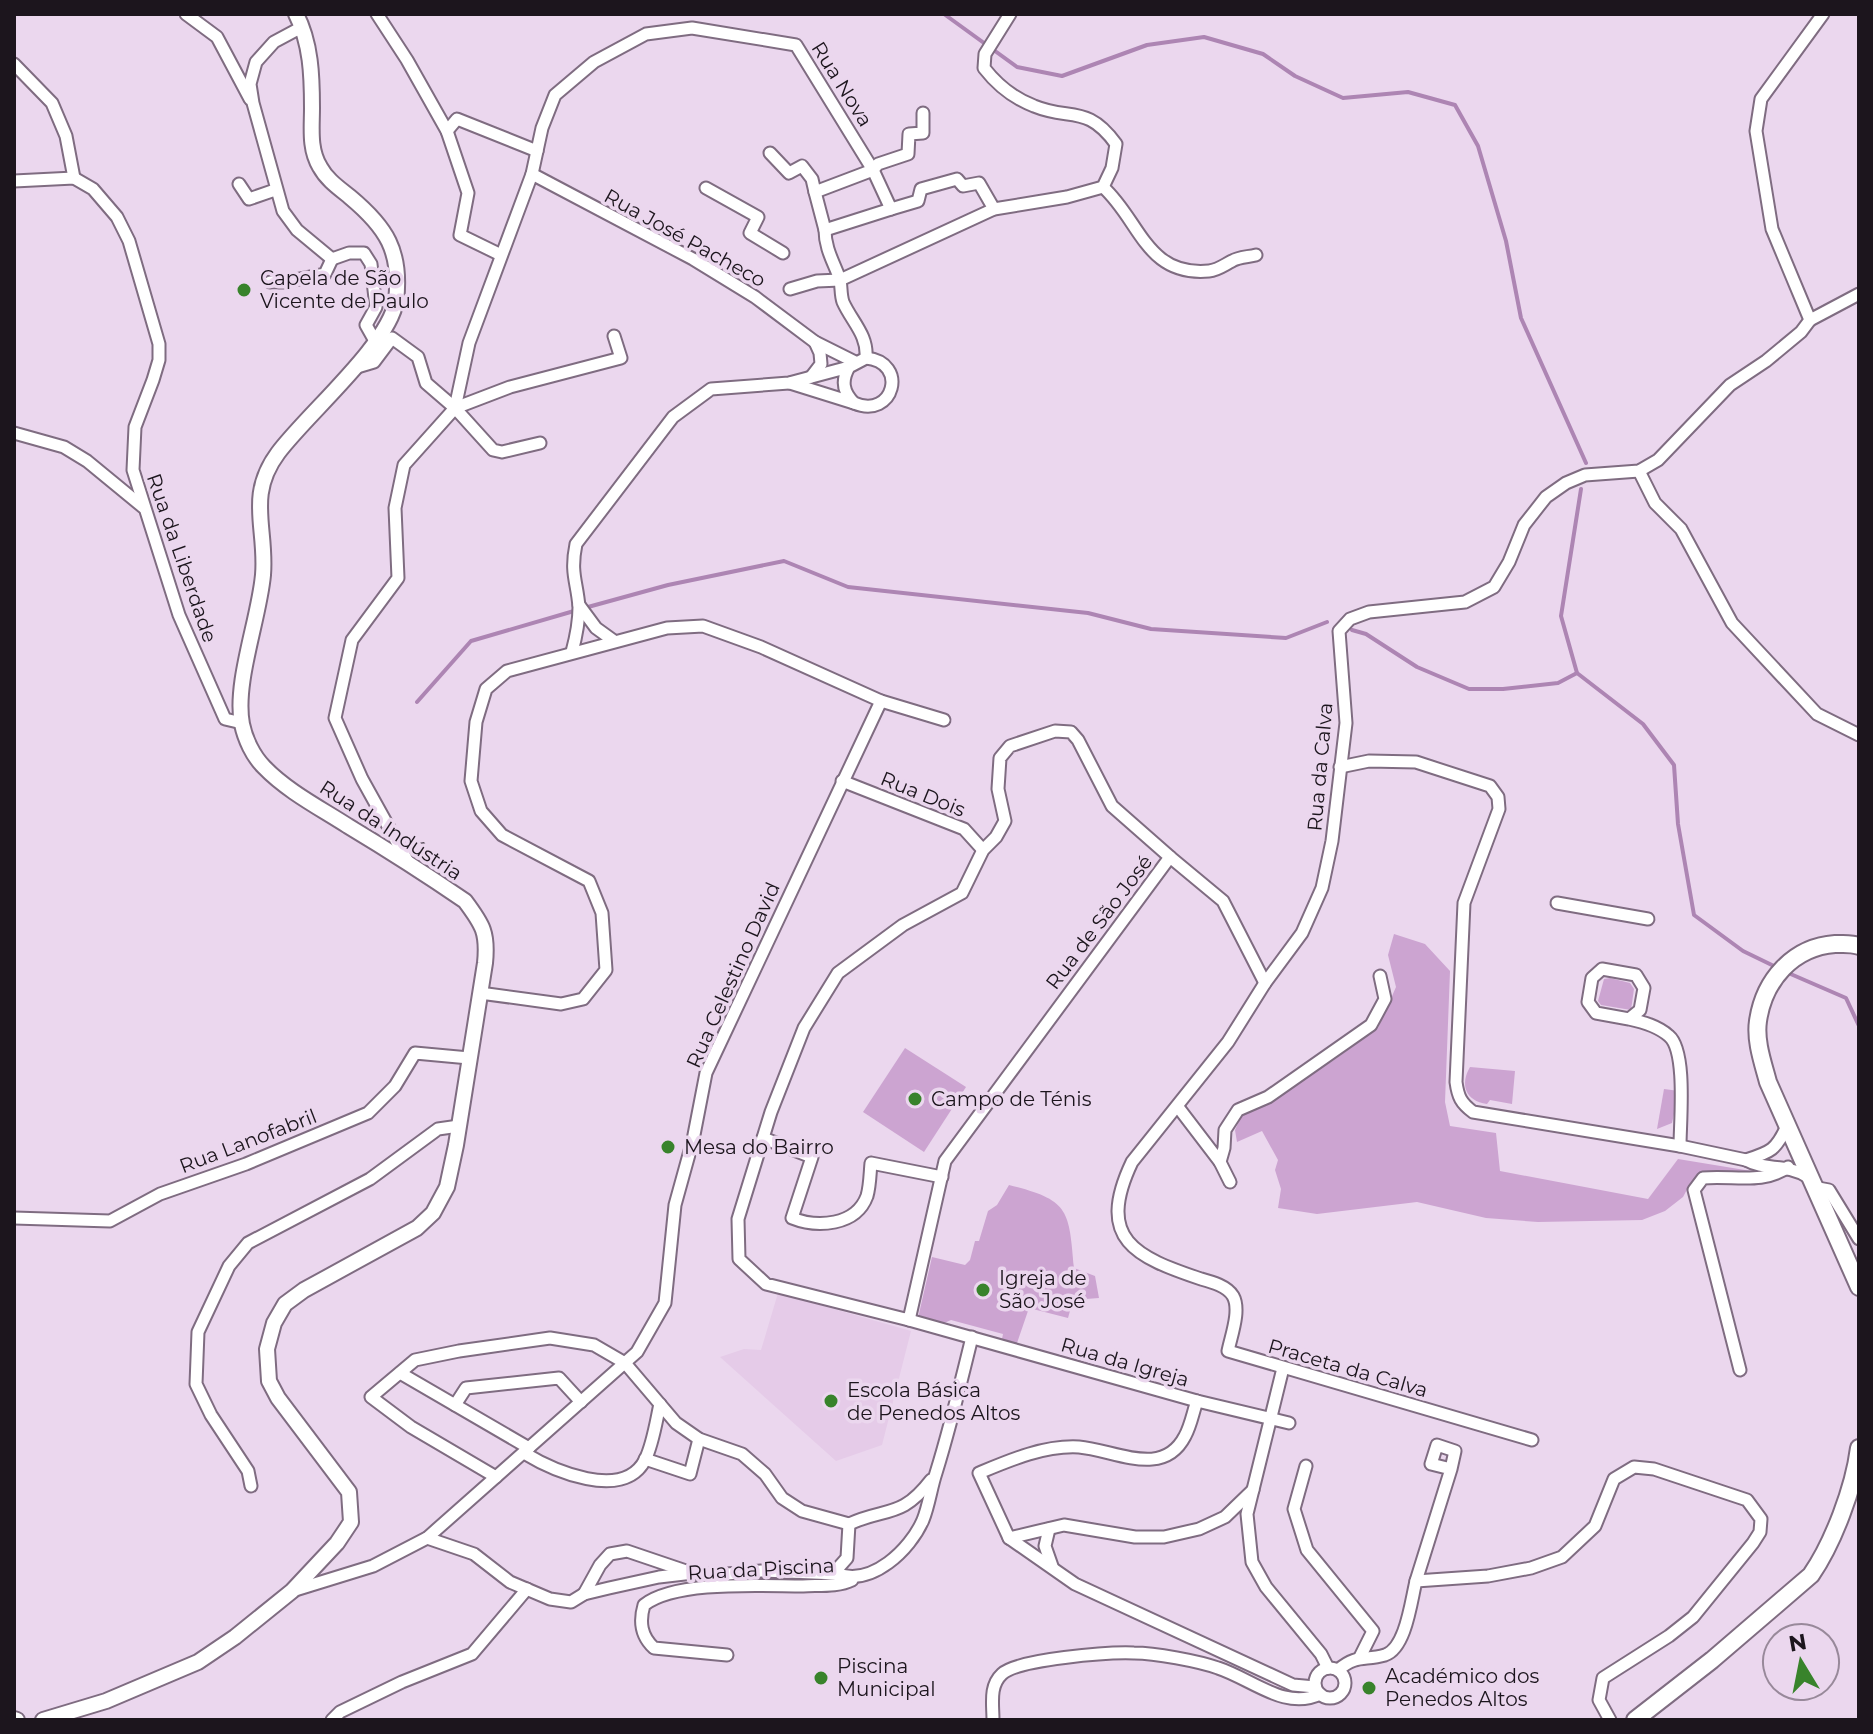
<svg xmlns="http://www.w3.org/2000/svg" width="1873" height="1734" font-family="Montserrat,sans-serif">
  <rect width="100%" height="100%" fill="#ebd7ee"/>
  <polygon fill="#e5cbe8" points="778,1293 911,1331 882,1445 836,1461 720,1357 744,1349 761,1350"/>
  <g fill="#cca4d1">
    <polygon points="1394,934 1425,944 1450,971 1445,1102 1450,1126 1496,1133 1500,1171 1648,1199 1678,1159 1757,1172 1704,1173 1691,1182 1683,1197 1665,1211 1642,1220 1538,1222 1486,1218 1417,1202 1317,1214 1278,1208 1281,1189 1275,1170 1278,1160 1262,1131 1237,1142 1235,1130 1241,1117 1334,1060 1378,1028 1396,987 1388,955"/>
    <polygon points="1610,978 1630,983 1634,989 1631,1010 1601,1005 1598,1001 1604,979"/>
    <polygon points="905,1048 966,1087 924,1152 863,1112"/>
    <path d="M 1470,1067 L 1515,1071 L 1512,1104 L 1490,1100 L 1487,1104 C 1465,1101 1460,1084 1470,1067 Z"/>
    <polygon points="1664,1089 1679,1091 1672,1123 1657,1129"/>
    <path d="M 1009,1185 C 1069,1200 1069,1209 1074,1268 L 1095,1276 L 1099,1298 L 1073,1300 L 1068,1318 L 1029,1308 L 1017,1343 L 1002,1339 L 1003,1334 L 951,1320 L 942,1324 L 918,1318 L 932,1257 L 965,1265 L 970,1260 L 975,1241 L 979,1241 L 988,1211 L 997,1205 Z"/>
  </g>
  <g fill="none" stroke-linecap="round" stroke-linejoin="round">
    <g stroke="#ad85b3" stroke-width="4">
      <polyline points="944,14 1017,67 1062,76 1147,45 1204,37 1263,54 1295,76 1343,98 1408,92 1455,105 1478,146 1506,241 1521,318 1586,463"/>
      <polyline points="1581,489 1561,616 1577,673 1643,724 1674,765 1678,824 1694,915 1743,951 1778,968"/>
      <polyline points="588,607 668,585 784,561 848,587 1088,613 1151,629 1286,638 1327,622"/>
      <polyline points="1352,630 1366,634 1417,667 1469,689 1503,689 1558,683 1577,673"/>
      <polyline points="417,702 471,641 574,611"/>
      <polyline points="1786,972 1846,998 1859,1026"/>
    </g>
    <defs>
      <g id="minor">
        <polyline points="186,14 217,37 250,99"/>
        <polyline points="377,14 407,60 447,131 468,193 460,235 501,255"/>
        <polyline points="302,27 274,42 256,62 250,84 253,103 283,211 297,230 332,259"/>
        <polyline points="14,64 52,103 66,136 74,178"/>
        <polyline points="923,113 923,133 909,134 908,154 878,164 873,170 891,209 918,201 921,189 957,179 963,186 979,183 994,209"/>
        <polyline points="447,131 457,119 537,151"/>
        <polyline points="770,153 789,173 802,166 812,179 815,192"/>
        <polyline points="532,174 693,259 755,297 815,342 855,362"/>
        <polyline points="14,181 74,178 93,189 117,217 129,241 159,344 159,360 153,380 135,427 133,470 179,615 225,719 242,723"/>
        <polyline points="239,184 249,199 275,190"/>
        <path d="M 1103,187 C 1140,220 1146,277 1209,271 C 1218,270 1224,265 1232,261 C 1238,257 1248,257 1256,255"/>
        <polyline points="706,188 758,217 750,233 783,253"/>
        <path d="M 825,230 C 825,248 833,261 839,277 C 842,285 840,293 843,302 C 852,322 868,335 866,358"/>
        <polyline points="332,259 349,253 364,253 371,264 376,307 366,325 375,341"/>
        <polyline points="270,282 284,282 325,274 332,259"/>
        <path d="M 790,289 L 817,281 L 840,280 L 994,209 L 1067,197 L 1103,187 L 1112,168 L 1116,144 C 1087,104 1070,121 1034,106 C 1013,98 998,86 984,68 L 985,54 L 1010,14"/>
        <polyline points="1810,320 1859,294"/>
        <polyline points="354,368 374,362 392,338 418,357 426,383 455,408 493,450 502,452 540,443"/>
        <polyline points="811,377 821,364 820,353 815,342"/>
        <polyline points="790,383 854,403"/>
        <polyline points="455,408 510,387 621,358 614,336"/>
        <polyline points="14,433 64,447 87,461 143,507"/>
        <polyline points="1639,471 1655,503 1681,529 1732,623 1817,714 1859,735"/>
        <polyline points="579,605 596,628 614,641"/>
        <path d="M 572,652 C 576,637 579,623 579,607 C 577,581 570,574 576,544 L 673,417 L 711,389 L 789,383 L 849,367 L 866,358 C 909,362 894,420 854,403 C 843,392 841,381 849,367"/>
        <polyline points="881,701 944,720"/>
        <polygon points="1055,731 1071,732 1078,740 1112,806 1170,857 945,1161 909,1320 766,1284 739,1259 738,1219 771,1112 804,1028 838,973 903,925 962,893 983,850 996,837 1005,821 998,789 1000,758 1010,746"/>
        <path d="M 1340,767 L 1369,761 L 1416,762 L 1490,786 L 1498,797 L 1499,809 L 1464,903 L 1456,1082 C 1458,1097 1461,1103 1473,1112 L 1680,1146 L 1746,1160 C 1765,1171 1786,1163 1808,1177"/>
        <polyline points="842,781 964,829 983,850"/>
        <polyline points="1170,857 1223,901 1265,983"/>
        <polyline points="408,862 362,779 335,718 352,640 398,578 395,508 404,465 455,408 469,343 532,174 542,128 555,95 594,62 646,34 692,28 796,45 873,170 815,192 825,230 891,209"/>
        <polyline points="1557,903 1648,919"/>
        <path d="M 1629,1019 L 1596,1013 L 1588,1002 L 1592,978 L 1602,969 L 1636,975 L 1644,988 L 1640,1010 L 1629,1019 C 1643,1022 1658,1026 1669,1036 C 1687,1051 1680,1122 1680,1146"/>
        <polyline points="1178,1107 1220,1162 1224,1148 1225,1130 1238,1110 1268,1097 1371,1025 1385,999 1380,976"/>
        <path d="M 763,1138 L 812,1157 L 792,1218 C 817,1228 856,1226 867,1196 C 870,1186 870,1173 871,1163 L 942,1177"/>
        <path d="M 1746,1160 C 1771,1152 1776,1150 1787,1126"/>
        <polyline points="1220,1162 1230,1182"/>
        <polyline points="1813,1187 1829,1190 1859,1239"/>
        <polyline points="14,1218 110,1221 160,1194 246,1164 368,1113 395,1086 415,1053 469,1058"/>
        <polyline points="909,1320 1197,1401 1289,1423"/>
        <polyline points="1283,1368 1247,1514 1252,1562 1266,1587 1321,1654 1328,1668"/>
        <path d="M 1740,1370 L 1694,1190 L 1703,1178 C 1733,1175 1763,1185 1788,1167"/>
        <polyline points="400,1373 529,1448"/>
        <path d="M 1197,1401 C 1193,1412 1191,1425 1185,1436 C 1163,1479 1115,1450 1079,1447 C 1045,1445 1010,1460 979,1473 L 1009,1538 L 1064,1525 L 1135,1537 L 1164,1537 L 1199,1529 L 1225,1517 L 1253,1490"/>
        <polyline points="455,1405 466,1388 559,1378 581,1402"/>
        <path d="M 1532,1440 L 1228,1351 C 1231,1336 1241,1310 1233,1296 C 1227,1286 1212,1282 1201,1279 C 1136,1257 1095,1240 1132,1162 L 1228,1042 L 1265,983 L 1302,933 L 1322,888 L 1332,841 L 1346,723 L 1339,631 L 1350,619 L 1369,612 L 1465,602 L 1494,587 L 1509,562 L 1524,525 L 1546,497 L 1566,483 L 1585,475 L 1639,471 L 1658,460 L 1730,385 L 1766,361 L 1801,332 L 1810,320 L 1772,229 L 1756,131 L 1761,99 L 1823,14"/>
        <path d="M 524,1453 C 552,1470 623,1502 645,1460 C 653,1444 656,1422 660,1404"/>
        <polyline points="645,1459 690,1474 699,1439"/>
        <polyline points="1306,1466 1294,1509 1307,1550 1373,1631 1360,1657"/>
        <polyline points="496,1477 411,1427 371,1397 415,1360 459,1351 550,1338 594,1345 625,1363 676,1423 699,1439 742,1454 765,1474 782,1498 802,1511 849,1524"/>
        <polyline points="251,1486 248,1471 211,1415 196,1384 198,1332 229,1266 248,1243 370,1179 438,1129 459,1126"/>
        <path d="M 849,1524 C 886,1507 901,1519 931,1480"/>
        <polyline points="1049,1529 1045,1546 1052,1566"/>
        <path d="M 427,1538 L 474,1554 L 510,1582 L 550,1599 L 571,1602 L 584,1594 L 609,1588 L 659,1577 L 693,1573 L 716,1575 L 761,1571 L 838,1574 C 872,1586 910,1550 923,1520 C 929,1505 931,1488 936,1473 C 950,1428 961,1382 972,1337"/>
        <polyline points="1009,1538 1075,1584 1293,1685 1315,1687"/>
        <polyline points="838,1574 839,1567 847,1558 849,1524"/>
        <polyline points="1416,1581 1451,1469 1455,1451 1437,1445 1431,1464 1451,1469"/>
        <polyline points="292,1591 373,1566 427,1538 637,1352 665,1303 675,1205 693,1140 706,1073 881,701 761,647 703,626 667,628 507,671 486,689 476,722 471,781 481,811 502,835 589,881 602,913 606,970 583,999 561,1004 480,993"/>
        <polyline points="584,1594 600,1565 610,1554 627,1551 689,1572"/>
        <path d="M 727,1655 L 654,1648 C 641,1636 639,1622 644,1605 C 676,1580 762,1586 803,1586 C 818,1585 838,1587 852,1580"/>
        <circle cx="1330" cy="1683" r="15"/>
        <path d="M 1338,1670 C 1357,1654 1364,1661 1385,1655 C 1406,1648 1411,1601 1416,1581 L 1488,1576 L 1531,1568 L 1562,1557 L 1595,1526 L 1614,1479 L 1634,1467 L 1654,1469 L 1747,1500 L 1761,1519 L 1760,1532 L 1753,1543 L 1693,1617 L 1669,1636 L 1603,1678 L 1599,1700 L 1610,1720"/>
        <polyline points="332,1720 340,1712 402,1682 472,1654 527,1589"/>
        <path d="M 993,1720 C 993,1704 989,1686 1002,1674 C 1018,1659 1109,1652 1134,1653 C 1155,1653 1198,1661 1218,1668 C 1252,1679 1285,1711 1320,1694"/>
      </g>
      <g id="tertiary">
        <polyline points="14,1719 17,1720"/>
        <path d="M 43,1720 L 106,1701 L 198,1662 L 235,1637 L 292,1591 L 337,1543 L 351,1522 L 349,1492 L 278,1398 L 269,1381 L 267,1349 L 274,1323 L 285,1304 L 304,1290 L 417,1228 L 433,1213 L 447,1187 L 456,1145 L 485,963 C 488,933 483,925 465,901 C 427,875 388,850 348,826 C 320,808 287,791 264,767 C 253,756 245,739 242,724 C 234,683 259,619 263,575 C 267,528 246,496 278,453 C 306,415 389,345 396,301 C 402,251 386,227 350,197 C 339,188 327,180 320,167 C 309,149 312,128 312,108 C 312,76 311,43 296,14"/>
      </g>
      <g id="secondary">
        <path d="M 1859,946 C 1851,943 1844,944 1835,944 C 1793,947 1764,980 1758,1021 C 1755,1041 1763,1063 1768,1082 L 1859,1287"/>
        <path d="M 1635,1720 L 1712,1660 L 1811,1575 C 1833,1543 1854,1488 1859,1448"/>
      </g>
    </defs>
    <use href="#minor" stroke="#7f6c81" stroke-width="15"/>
    <use href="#tertiary" stroke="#7f6c81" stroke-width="18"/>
    <use href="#secondary" stroke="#7f6c81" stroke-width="20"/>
    <use href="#minor" stroke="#fff" stroke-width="11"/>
    <use href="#tertiary" stroke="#fff" stroke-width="14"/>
    <use href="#secondary" stroke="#fff" stroke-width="16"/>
  </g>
  <g fill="#38832b" stroke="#ebd7ee" stroke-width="3">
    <circle cx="244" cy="290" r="8"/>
    <circle cx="915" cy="1099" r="8"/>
    <circle cx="668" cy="1147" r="8"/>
    <circle cx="983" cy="1290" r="8"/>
    <circle cx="831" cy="1401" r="8"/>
    <circle cx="821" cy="1678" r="8"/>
    <circle cx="1369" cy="1688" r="8"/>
  </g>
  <g text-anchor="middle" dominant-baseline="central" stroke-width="7" stroke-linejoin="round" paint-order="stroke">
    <g font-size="20" fill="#1c151d" stroke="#ebd7ee">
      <text transform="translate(842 84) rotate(58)">Rua Nova</text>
      <text transform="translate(685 238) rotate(29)">Rua José Pacheco</text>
      <text transform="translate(182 558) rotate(71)">Rua da Liberdade</text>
      <text transform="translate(1320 767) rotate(-85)">Rua da Calva</text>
      <text transform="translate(923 794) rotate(22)">Rua Dois</text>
      <text transform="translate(391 830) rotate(33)">Rua da Indústria</text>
      <text transform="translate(1099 922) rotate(-53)">Rua de São José</text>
      <text transform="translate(733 975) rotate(-66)">Rua Celestino David</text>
      <text transform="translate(248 1141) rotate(-21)">Rua Lanofabril</text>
      <text transform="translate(1125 1362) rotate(16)">Rua da Igreja</text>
      <text transform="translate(1348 1368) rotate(16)">Praceta da Calva</text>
      <text transform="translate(761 1569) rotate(-3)">Rua da Piscina</text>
    </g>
    <g font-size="20" fill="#1c151d" stroke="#ebd7ee" text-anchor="start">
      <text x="260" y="278">Capela de São<tspan x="260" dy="23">Vicente de Paulo</tspan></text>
      <text x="931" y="1099">Campo de Ténis</text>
      <text x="684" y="1147">Mesa do Bairro</text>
      <text x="999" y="1278">Igreja de<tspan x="999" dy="23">São José</tspan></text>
      <text x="847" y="1390">Escola Básica<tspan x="847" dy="23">de Penedos Altos</tspan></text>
      <text x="837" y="1666">Piscina<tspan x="837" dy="23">Municipal</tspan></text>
      <text x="1385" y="1676">Académico dos<tspan x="1385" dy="23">Penedos Altos</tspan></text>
    </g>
  </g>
  <rect width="1873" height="1734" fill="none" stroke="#1c151d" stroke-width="32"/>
  <g transform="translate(1801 1662) rotate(350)"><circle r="38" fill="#ebd7ee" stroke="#98899a" stroke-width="2"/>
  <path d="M0-6L14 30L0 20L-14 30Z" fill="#38832b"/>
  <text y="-12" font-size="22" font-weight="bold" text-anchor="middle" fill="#1c151d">N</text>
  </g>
</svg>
